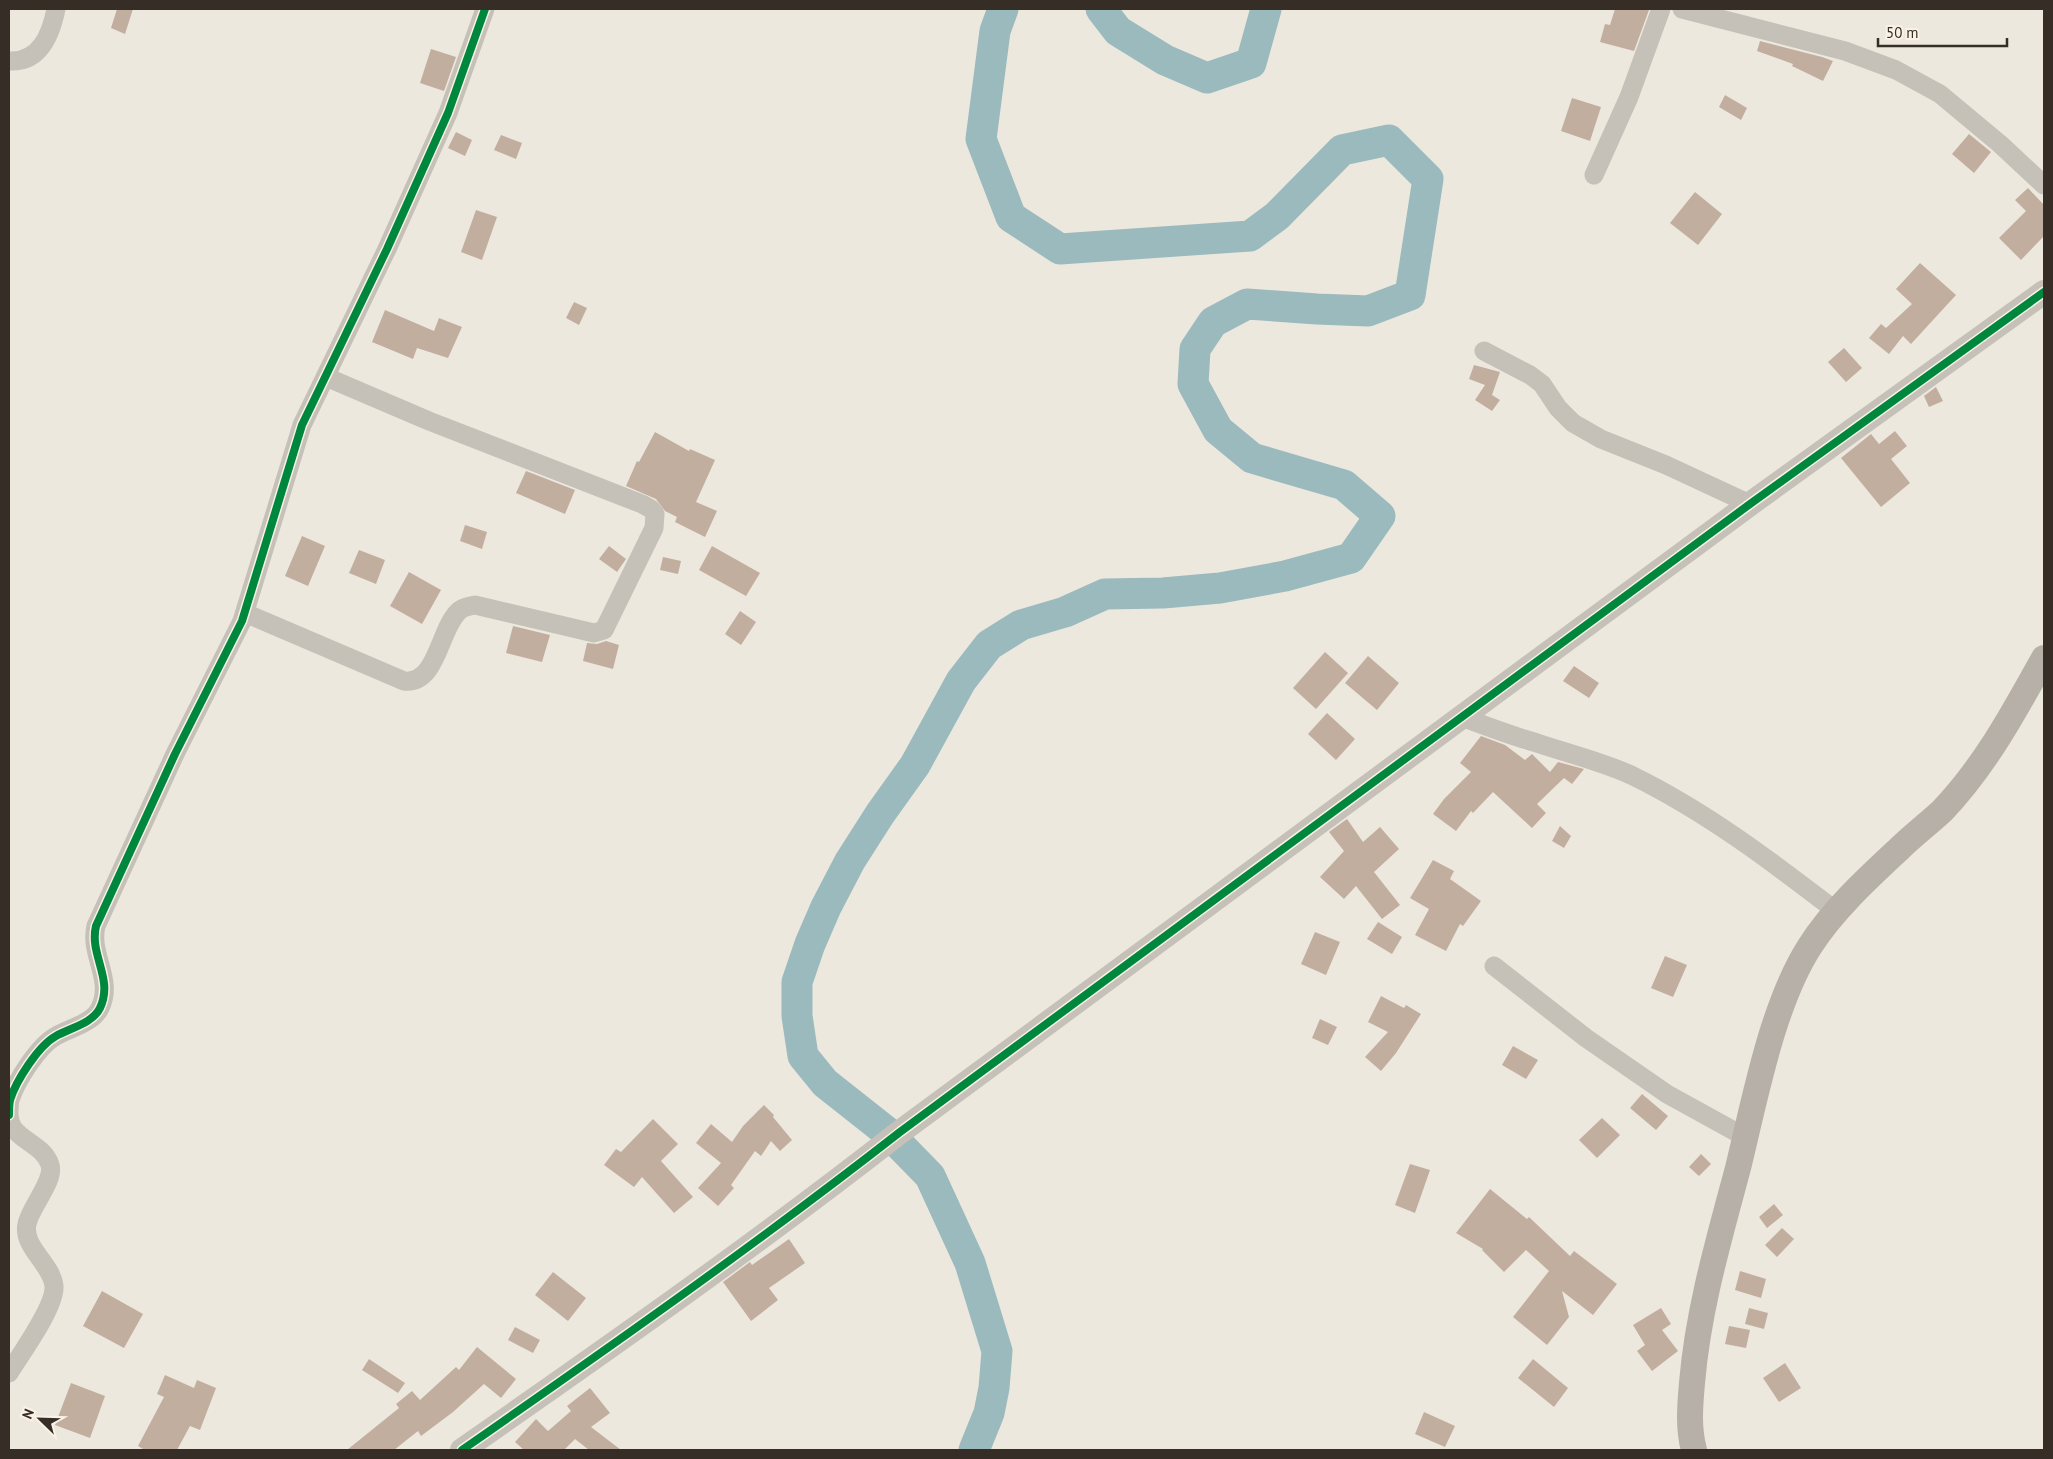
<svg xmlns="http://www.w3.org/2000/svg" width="2053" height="1459" font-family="'PT Sans',sans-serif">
  <rect width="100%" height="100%" fill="#ede8de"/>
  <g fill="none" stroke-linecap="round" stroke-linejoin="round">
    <g stroke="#9ababe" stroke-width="31">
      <polyline points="1101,9 1118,31 1165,60 1207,78 1251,63 1266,9"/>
      <polyline points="974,1450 989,1413 994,1388 997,1351 970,1263 930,1176 887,1132 825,1083 803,1056 797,1016 797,982 810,944 826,907 850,861 880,814 915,765 961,681 989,645 1021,625 1065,612 1105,594 1163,593 1220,588 1285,576 1351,558 1380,516 1344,485 1252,458 1218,430 1193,384 1195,349 1213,322 1247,304 1317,309 1368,311 1410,295 1428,179 1389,140 1342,150 1277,216 1250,236 1060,249 1011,217 981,139 995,31 1003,9"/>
    </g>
  </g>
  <g fill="#c2ae9f">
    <polygon points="117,9 133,9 125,34 111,28"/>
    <polygon points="1615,9 1649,10 1634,51 1600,42 1605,24 1610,25"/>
    <polygon points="1760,41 1822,57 1833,61 1823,81 1792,66 1793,64 1757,51"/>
    <polygon points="431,49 456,57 444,91 420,83"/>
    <polygon points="1725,95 1747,108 1741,120 1719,107"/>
    <polygon points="1572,98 1601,107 1590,141 1561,131"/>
    <polygon points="456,132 472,140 465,156 448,148"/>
    <polygon points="1969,134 1991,152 1974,173 1952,154"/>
    <polygon points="501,135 522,143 516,159 494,150"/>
    <polygon points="2028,188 2044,205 2044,236 2021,260 1999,238 2026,211 2015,200"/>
    <polygon points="1695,192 1722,214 1698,245 1670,223"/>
    <polygon points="476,210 497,217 482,260 461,252"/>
    <polygon points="1920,263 1956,295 1911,344 1903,336 1889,354 1869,338 1881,324 1886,328 1912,304 1896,289"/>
    <polygon points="574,302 587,308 579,325 566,318"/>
    <polygon points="385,310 434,331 439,318 462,327 448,358 417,348 413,359 372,342"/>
    <polygon points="1844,348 1862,368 1846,382 1828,362"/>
    <polygon points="1474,365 1500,372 1492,395 1500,400 1492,411 1475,400 1485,385 1469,379"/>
    <polygon points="1936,387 1943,401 1929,407 1924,396"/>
    <polygon points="1895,431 1907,446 1891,459 1910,483 1881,507 1841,458 1871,434 1879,444"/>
    <polygon points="655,432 689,451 690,449 715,460 696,502 717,511 705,537 675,522 677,517 665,511 656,499 626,486 637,461 639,462"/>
    <polygon points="526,471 575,490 565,514 516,493"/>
    <polygon points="465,525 487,532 482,549 460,541"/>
    <polygon points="302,536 325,546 308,586 285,576"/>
    <polygon points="609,546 626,559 617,572 599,559"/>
    <polygon points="712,546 760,573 746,596 699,570"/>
    <polygon points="359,550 385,560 376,584 349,573"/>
    <polygon points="663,557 681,561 678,574 660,570"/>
    <polygon points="409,572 441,590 422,624 390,606"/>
    <polygon points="740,611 756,622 741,645 725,634"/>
    <polygon points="513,626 550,635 542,662 506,653"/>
    <polygon points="606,641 619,645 613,669 583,661 587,643 597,644"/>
    <polygon points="1325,652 1348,673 1316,709 1293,688"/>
    <polygon points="1368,656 1399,683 1377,710 1345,683"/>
    <polygon points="1574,666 1599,683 1589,698 1563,681"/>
    <polygon points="1327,713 1355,739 1336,760 1308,734"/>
    <polygon points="1481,736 1505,745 1525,760 1532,754 1550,772 1558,762 1584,769 1572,784 1564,778 1537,804 1546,813 1532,828 1493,792 1473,813 1471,811 1456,831 1433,814 1444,799 1471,772 1460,763"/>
    <polygon points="1347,819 1363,842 1380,827 1399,849 1374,872 1400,905 1382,919 1356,886 1344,899 1320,877 1344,851 1329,832"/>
    <polygon points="1560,826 1571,836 1564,848 1552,841"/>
    <polygon points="1433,860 1454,871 1450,879 1481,901 1463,926 1460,924 1446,951 1415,935 1429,909 1410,898"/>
    <polygon points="1378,922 1402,937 1392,954 1367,939"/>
    <polygon points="1315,932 1340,942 1326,975 1301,964"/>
    <polygon points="1665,956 1687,965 1673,997 1651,988"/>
    <polygon points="1381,996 1404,1008 1406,1005 1421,1014 1396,1053 1381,1071 1365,1057 1388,1032 1368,1022"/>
    <polygon points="1320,1019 1337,1027 1328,1045 1312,1038"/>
    <polygon points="1513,1046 1538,1060 1526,1079 1502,1065"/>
    <polygon points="1642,1094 1668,1116 1656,1130 1630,1108"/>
    <polygon points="764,1105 774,1115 773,1117 792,1140 780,1151 771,1141 761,1156 755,1151 731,1185 734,1188 718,1206 698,1188 721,1163 696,1143 711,1124 732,1142 743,1126"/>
    <polygon points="1602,1118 1620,1135 1597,1158 1579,1140"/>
    <polygon points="653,1119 678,1144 661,1161 693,1197 674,1213 642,1177 634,1187 604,1165 616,1149 621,1152"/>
    <polygon points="1701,1154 1711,1164 1699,1176 1689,1167"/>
    <polygon points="1410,1164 1430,1170 1415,1213 1395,1205"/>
    <polygon points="1490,1189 1527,1219 1529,1217 1570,1256 1574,1251 1617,1284 1593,1315 1562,1291 1569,1317 1547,1345 1513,1317 1549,1271 1526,1250 1504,1272 1482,1250 1483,1249 1456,1233"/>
    <polygon points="1774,1204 1783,1215 1767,1228 1759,1217"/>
    <polygon points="1782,1228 1794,1239 1777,1257 1765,1245"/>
    <polygon points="789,1239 805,1263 769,1288 778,1300 751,1321 723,1282 750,1262 752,1265"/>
    <polygon points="1740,1271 1766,1279 1761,1298 1735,1290"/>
    <polygon points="553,1272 586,1298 568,1321 535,1295"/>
    <polygon points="102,1291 143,1314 124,1348 83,1326"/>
    <polygon points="1661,1308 1671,1324 1662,1330 1678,1351 1652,1371 1637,1351 1645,1345 1633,1325"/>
    <polygon points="1749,1308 1768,1313 1764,1329 1745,1324"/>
    <polygon points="1729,1326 1750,1330 1746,1348 1725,1344"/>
    <polygon points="515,1327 540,1340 533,1353 508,1340"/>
    <polygon points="477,1347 516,1379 501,1398 484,1384 453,1412 421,1436 418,1431 394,1450 347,1450 399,1408 396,1404 412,1391 420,1400 456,1367 459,1370"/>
    <polygon points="369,1359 405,1383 398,1393 362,1370"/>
    <polygon points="1533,1359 1568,1388 1554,1407 1518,1378"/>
    <polygon points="1785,1363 1801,1388 1779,1402 1763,1378"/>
    <polygon points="165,1375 194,1388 197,1380 216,1388 200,1430 190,1426 177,1450 145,1450 138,1446 164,1397 157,1394"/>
    <polygon points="71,1383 105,1396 90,1438 55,1425"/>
    <polygon points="590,1388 610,1413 591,1427 621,1450 589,1450 575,1439 564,1450 524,1450 515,1442 536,1419 548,1431 571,1411 567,1406"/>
    <polygon points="1424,1412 1455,1426 1445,1447 1415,1434"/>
  </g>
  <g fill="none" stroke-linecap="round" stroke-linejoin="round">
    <g stroke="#c5c0b8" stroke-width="19">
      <polyline points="1682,9 1845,51 1896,70 1940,94 2000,144 2044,185"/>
      <path d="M 9,61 C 40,63 51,34 56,9"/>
      <polyline points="1594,175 1629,97 1661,9"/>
      <polyline points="1484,351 1530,375 1542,384 1558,408 1573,423 1601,439 1666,465 1750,504"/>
      <path d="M 245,613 L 404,681 C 438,685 439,627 460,610 C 464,607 470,606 475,605 L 594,633 L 604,630 L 654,528 L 655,514 L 651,509 L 642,504 L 429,421 L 326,377"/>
      <path d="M 1462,717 C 1486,726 1509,735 1534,742 C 1566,753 1600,761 1631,775 C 1705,811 1771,861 1836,911"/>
      <polyline points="1494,966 1586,1038 1667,1094 1745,1137"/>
      <path d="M 9,1115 C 9,1111 9,1105 10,1100 C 16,1081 38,1046 56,1036 C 70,1028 93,1023 100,1008 C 114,979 89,955 96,926 L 175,754 L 242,621 L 302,425 L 387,249 L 448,113 L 485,9"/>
      <path d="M 9,1117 C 10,1120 11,1125 13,1128 C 23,1142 45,1147 50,1165 C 55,1181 30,1207 27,1224 C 22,1247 52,1264 54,1286 C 56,1306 20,1355 9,1373"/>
    </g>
    <path stroke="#c5c0b8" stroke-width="24" d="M 462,1450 C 610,1347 758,1243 900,1132 L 1750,504 L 2044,292"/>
    <path stroke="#b6b0a8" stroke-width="26" d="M 1694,1450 C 1688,1428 1690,1406 1692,1383 C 1698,1310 1719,1239 1738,1168 C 1755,1099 1772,1005 1810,946 C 1833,910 1867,879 1898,850 C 1912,836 1928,824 1942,811 C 1985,766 2014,712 2044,658"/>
    <defs>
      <g id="cycleway">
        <path d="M 9,1115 C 9,1111 9,1105 10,1100 C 16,1081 38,1046 56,1036 C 70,1028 93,1023 100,1008 C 114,979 89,955 96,926 L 175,754 L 242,621 L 302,425 L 387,249 L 448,113 L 485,9"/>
        <path d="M 462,1450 C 610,1347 758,1243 900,1132 L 1750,504 L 2044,292"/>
      </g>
    </defs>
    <use href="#cycleway" stroke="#faf3e5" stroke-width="11"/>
    <use href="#cycleway" stroke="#00873e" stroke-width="8"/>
  </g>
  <rect width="2053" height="1459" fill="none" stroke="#362d26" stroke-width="20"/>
  <g transform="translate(40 1419) rotate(293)" stroke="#faf3e5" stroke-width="4" paint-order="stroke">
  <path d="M0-4L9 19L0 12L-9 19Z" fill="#362d26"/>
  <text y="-8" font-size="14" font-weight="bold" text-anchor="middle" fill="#362d26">N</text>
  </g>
  <path d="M1878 38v8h129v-8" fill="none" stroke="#362d26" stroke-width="2.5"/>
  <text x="1886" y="38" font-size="15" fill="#362d26" stroke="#faf3e5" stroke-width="4" paint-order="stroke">50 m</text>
</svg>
